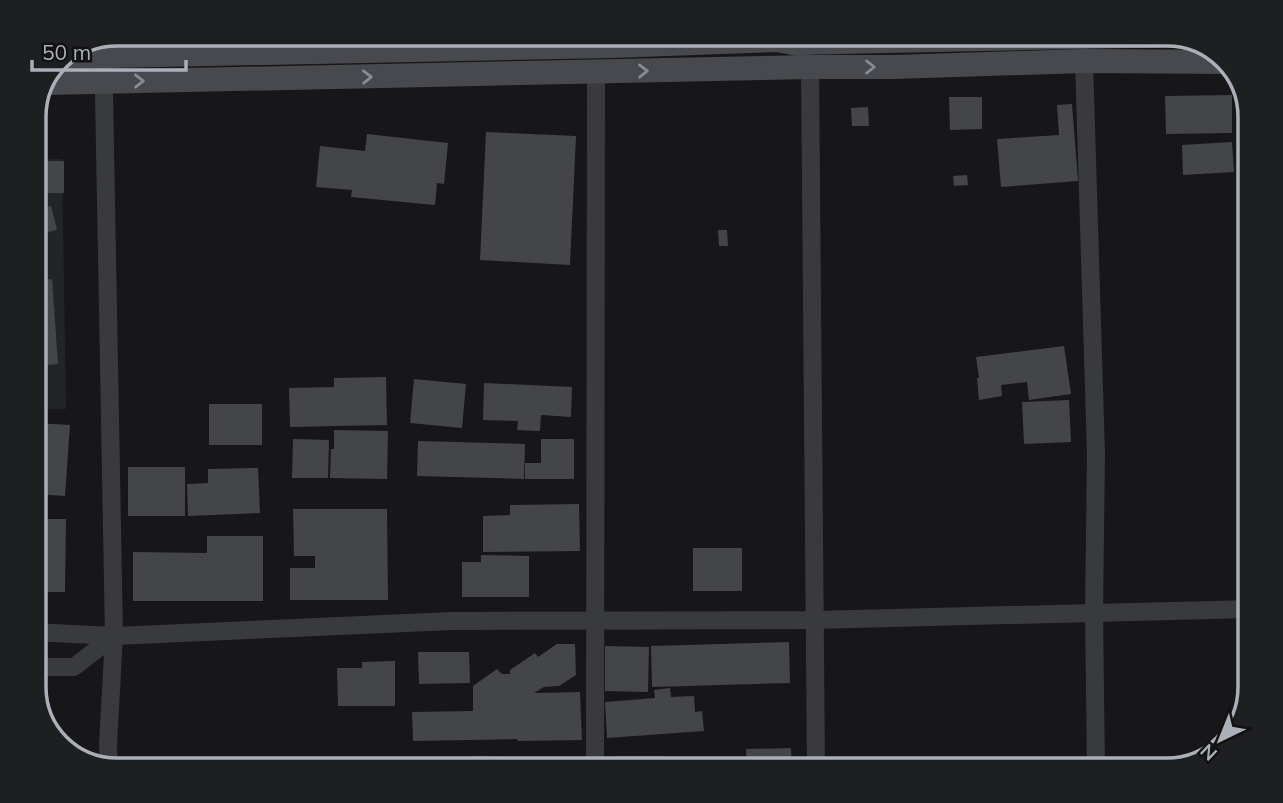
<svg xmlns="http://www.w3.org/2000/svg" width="1283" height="803" font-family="Mulish,sans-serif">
  <rect width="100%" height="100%" fill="#171719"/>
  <polygon fill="#232426" points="33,159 62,159 66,409 33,409"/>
  <g fill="#444549">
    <polygon points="1232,95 1232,133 1166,134 1165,96"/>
    <polygon points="949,97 982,97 982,129 950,130"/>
    <polygon points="1072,104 1078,181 1001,187 997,139 1059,135 1057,105"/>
    <polygon points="868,107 869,126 852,126 851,108"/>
    <polygon points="486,132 576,136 570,265 480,260"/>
    <polygon points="367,134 448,143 444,184 437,183 435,205 351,197 352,190 316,187 320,146 365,151"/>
    <polygon points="1232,142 1234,172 1183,175 1182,145"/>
    <rect x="33" y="161" width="31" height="32"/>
    <polygon points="967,175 968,185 954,186 953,176"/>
    <polygon points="51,206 57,230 39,234 33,210"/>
    <polygon points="718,230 727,230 728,246 719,246"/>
    <polygon points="52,279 58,364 33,366 33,281"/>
    <polygon points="1064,346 1071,394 1029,400 1027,382 1001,385 1002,396 979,400 977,378 979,378 976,357"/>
    <polygon points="386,377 387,425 290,427 289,388 334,387 334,378"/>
    <polygon points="414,379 466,384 462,428 410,423"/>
    <polygon points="484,383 572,387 571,417 541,415 540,431 517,430 518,421 483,420"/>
    <polygon points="1069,400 1071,442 1024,444 1022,402"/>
    <rect x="209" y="404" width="53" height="41"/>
    <polygon points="33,423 70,425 65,496 33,494"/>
    <polygon points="334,430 388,431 387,479 330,478 331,449 334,449"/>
    <polygon points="293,439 329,440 328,478 292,478"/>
    <polygon points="541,439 574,439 574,479 525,479 525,463 541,463"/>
    <polygon points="418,441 525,444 524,479 417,476"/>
    <rect x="128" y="467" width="57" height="49"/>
    <polygon points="258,468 260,513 188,516 187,484 208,483 208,469"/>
    <polygon points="579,504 580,551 483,552 483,516 510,515 510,505"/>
    <polygon points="293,509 387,509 388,600 290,600 290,568 315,568 315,556 294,556"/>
    <polygon points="33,519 66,519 65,592 33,592 33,571 44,571 44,542 33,541"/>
    <polygon points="207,536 263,536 263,601 133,601 133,552 207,553"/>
    <rect x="693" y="548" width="49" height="43"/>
    <polygon points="481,555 529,556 529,597 462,597 462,562 481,562"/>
    <polygon points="789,642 790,683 652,687 651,646"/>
    <polygon points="557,644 575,644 576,675 559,686 544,687 534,693 580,692 582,740 518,741 517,739 413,741 412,712 473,711 473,686 497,669 502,674 510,674 510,670 535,653 538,657"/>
    <polygon points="605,646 649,647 648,692 605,691"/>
    <polygon points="418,652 469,652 470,683 419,684"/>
    <polygon points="395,661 395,706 338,706 337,668 362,668 362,662"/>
    <polygon points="670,688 671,697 694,696 695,712 702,711 704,731 607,738 605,702 655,698 654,690"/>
    <polygon points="791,748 792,770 747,770 746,749"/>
    <polygon points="474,756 583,758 583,770 474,770"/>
    <polygon points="618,756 665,756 664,770 618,770"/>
    <polygon points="737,762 737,770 686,770 685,764"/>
  </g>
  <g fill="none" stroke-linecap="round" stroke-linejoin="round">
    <g stroke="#393a3e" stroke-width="18">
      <polyline points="103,39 114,636 108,744 109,767"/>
      <polyline points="216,53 243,33"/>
      <polyline points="802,60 810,67 816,770"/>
      <polyline points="1084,61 1096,454 1094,612 1096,770"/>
      <polyline points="33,632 114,636 452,621 814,620 1250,609"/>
      <polyline points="33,667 74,667 114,636"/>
      <polyline points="595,770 596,73"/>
    </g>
    <g stroke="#47494e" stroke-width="24">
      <polyline points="60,57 612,46 776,40 793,43 1174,35"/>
      <polyline points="46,83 810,67 894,67 1084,61 1227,62"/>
    </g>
  </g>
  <defs><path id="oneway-chevron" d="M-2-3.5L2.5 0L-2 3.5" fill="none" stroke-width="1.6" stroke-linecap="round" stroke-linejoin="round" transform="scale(1.75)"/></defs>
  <g stroke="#878b93">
    <use href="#oneway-chevron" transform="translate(870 67)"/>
    <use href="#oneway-chevron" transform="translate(643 71) rotate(-1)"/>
    <use href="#oneway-chevron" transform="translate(367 77) rotate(-1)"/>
    <use href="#oneway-chevron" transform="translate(139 81) rotate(-1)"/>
  </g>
  <path d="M0 0H1283V803H0ZM117 46H1167A71 71 0 0 1 1238 117V687A71 71 0 0 1 1167 758H117A71 71 0 0 1 46 687V117A71 71 0 0 1 117 46Z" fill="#1e1f21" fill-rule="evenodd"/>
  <path fill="none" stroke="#aaafb8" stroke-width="3.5" d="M117 46H1167A71 71 0 0 1 1238 117V687A71 71 0 0 1 1167 758H117A71 71 0 0 1 46 687V117A71 71 0 0 1 117 46Z"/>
  <g transform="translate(1220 740) rotate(223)" stroke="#121214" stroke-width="5" paint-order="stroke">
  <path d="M0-5L12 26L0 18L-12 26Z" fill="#aaafb8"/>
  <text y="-10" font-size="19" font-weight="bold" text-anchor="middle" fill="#aaafb8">N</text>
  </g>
  <path d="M32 60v10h154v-10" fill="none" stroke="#aaafb8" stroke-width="3.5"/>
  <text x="42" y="60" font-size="21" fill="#aaafb8" stroke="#121214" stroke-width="5" paint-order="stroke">50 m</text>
</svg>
